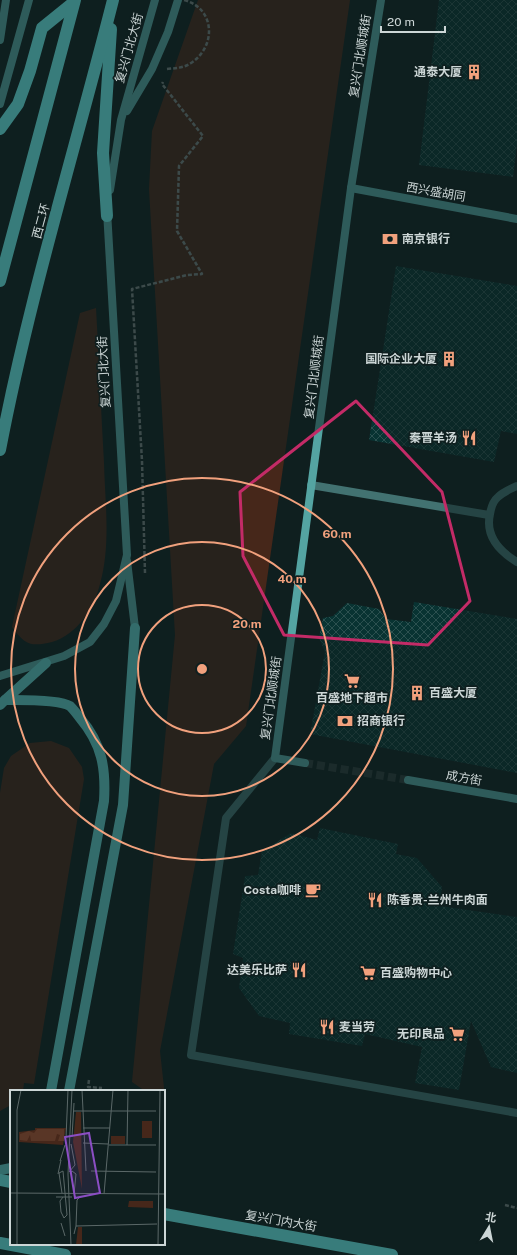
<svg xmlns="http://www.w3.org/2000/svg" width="517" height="1255" font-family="'Public Sans','Noto Sans SC',sans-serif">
  <defs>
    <pattern id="building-cross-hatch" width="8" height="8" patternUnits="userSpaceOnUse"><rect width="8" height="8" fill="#083332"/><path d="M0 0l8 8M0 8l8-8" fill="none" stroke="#2b504f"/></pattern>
  </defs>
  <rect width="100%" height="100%" fill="#0f1f1f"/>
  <g fill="#46271a">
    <polygon points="198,0 350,0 246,726 214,764 160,1051 166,1106 164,1104 164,1091 145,1091 132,1082 175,635 149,189 152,131"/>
    <path d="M 96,308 C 99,360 101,411 104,463 C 105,503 111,544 100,584 C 94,608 77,635 52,642 C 31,647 25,645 12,627 L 80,313 Z"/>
    <polygon points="51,741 69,748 82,767 84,779 34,1084 24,1083 23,1091 11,1091 11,1105 0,1111 0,793 4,768 11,756 30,743"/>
  </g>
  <g fill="url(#building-cross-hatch)">
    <polygon points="439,0 517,0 517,144 513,177 419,165"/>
    <polygon points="396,266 517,286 517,434 501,431 494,462 369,440"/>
    <polygon points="414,602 517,619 517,773 310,734 325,652 319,638 323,618 333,616 347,603 379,609 386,619 411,622"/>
    <polygon points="320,828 398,844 396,854 417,858 442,887 440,906 517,917 517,1073 491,1067 471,1021 459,1090 415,1083 422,1047 365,1034 362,1046 289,1034 290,1023 259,1016 239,988 243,958 233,954 245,876 258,875 262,851 291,833 317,840"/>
  </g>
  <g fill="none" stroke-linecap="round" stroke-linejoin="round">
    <polyline stroke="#2b3a3a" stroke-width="8" stroke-dasharray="8 4" stroke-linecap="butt" points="305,763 408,780"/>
    <g stroke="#737f7f" stroke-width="2.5" stroke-dasharray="4 2" stroke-linecap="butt">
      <polyline points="145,573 142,461 132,289 187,275 202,274 177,231 179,166 203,136 162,84 163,82"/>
      <polyline points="89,1080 88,1087 102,1088"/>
      <polyline points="505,1205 517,1208"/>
    </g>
    <g stroke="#427271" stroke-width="8">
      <polyline points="311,485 489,515"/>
      <path d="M 517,486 C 510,489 503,492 498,497 C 493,501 491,508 490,514 C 485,536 499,551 517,562"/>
      <polyline points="275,758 226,818 191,1055 517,1113"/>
    </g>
    <g stroke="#54a4a2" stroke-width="8">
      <polyline points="0,40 6,0"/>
      <polyline points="0,104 29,0"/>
      <polyline points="127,111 152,69 168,32 178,0"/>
      <polyline points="351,188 517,219"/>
      <polyline points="110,190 121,120 155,0"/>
      <polyline points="127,561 135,628"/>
      <polyline points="0,676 64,656 90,642 104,624 116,601 127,555 107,211"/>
      <polyline points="305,763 275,758 351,188 381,0"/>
      <polyline points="408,780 517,799"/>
    </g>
    <g stroke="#60cbc8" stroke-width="10">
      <polyline points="5,700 46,663"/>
      <path d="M 0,705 L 5,700 C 19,700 58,699 70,706 C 73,709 77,714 80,718 C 102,744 106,768 104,801 L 51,1091"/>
      <polyline points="69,1091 123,805 135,628"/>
      <polyline points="0,1170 11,1168"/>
    </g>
    <g stroke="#6aeeeb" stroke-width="12">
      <polyline points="0,129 18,104 30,71 42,28 74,2"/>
      <polyline points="107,216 103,153 111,29"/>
      <polyline points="0,281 75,0"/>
      <path d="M 0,450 C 29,298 75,150 113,0"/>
      <polyline points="0,1180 11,1182"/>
      <polyline points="164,1214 392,1255"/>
      <polyline points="0,1243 65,1255"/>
    </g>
    <path stroke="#737f7f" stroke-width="2.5" stroke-dasharray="4 2" stroke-linecap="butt" d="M 167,69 C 176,68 184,68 191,63 C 217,46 215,8 184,0"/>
  </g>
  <path d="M0 0H517V1255H0ZM 356,401 L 442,492 L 470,601 L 428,645 L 284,635 L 243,556 L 240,492 Z" fill="#0f1f1f" fill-opacity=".55" fill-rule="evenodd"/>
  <path fill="none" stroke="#c32b67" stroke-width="3" stroke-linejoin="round" d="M 356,401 L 442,492 L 470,601 L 428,645 L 284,635 L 243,556 L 240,492 Z"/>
  <g fill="none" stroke="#f1a17d" stroke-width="2">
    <circle cx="202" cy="669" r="64"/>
    <circle cx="202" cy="669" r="127"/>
    <circle cx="202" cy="669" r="191"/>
  </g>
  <defs>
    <symbol id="building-bare" viewBox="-9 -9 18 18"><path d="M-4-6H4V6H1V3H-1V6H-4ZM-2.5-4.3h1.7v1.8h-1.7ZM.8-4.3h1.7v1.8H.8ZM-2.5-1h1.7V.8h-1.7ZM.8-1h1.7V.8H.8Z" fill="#f1a17d" stroke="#0f1f1f" stroke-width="2.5" paint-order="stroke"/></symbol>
    <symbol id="bank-bare" viewBox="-9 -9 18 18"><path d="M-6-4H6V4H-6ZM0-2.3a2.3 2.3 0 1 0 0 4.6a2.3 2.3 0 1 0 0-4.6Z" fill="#f1a17d" stroke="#0f1f1f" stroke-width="2.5" paint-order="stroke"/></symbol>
    <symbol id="restaurant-bare" viewBox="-9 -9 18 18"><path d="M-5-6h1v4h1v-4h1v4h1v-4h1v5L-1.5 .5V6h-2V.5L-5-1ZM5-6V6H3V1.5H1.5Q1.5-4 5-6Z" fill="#f1a17d" stroke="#0f1f1f" stroke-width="2.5" paint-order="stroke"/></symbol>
    <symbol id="supermarket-bare" viewBox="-9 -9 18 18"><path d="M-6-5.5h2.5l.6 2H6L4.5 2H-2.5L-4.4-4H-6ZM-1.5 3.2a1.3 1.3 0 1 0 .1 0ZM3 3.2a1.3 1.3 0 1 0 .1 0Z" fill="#f1a17d" stroke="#0f1f1f" stroke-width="2.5" paint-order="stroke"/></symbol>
    <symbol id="cafe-bare" viewBox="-9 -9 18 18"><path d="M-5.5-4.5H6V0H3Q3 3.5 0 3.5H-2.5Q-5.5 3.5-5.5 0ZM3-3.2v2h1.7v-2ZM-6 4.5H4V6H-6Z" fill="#f1a17d" stroke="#0f1f1f" stroke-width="2.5" paint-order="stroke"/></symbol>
  </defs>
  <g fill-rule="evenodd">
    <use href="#building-bare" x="463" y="61" width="22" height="22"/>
    <use href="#bank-bare" x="379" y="228" width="22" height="22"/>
    <use href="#building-bare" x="438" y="348" width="22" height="22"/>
    <use href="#restaurant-bare" x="458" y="427" width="22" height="22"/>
    <use href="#supermarket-bare" x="341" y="670" width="22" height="22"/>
    <use href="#building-bare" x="406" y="682" width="22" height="22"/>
    <use href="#bank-bare" x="334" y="710" width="22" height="22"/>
    <use href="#cafe-bare" x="302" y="879" width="22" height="22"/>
    <use href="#restaurant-bare" x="364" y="889" width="22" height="22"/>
    <use href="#restaurant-bare" x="288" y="959" width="22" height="22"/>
    <use href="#supermarket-bare" x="357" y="962" width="22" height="22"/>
    <use href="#restaurant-bare" x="316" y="1016" width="22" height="22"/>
    <use href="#supermarket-bare" x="446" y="1023" width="22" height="22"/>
  </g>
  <g text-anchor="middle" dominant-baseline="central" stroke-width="3.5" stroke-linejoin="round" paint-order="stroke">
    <g font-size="12" fill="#ccd6d6" stroke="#0f1f1f">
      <text transform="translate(129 48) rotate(-74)">复兴门北大街</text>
      <text transform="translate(360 56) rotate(-81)">复兴门北顺城街</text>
      <text transform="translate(436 192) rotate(10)">西兴盛胡同</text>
      <text transform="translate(41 221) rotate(-75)">西二环</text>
      <text transform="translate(104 372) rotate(-93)">复兴门北大街</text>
      <text transform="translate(314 377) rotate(-83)">复兴门北顺城街</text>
      <text transform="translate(271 698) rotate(-82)">复兴门北顺城街</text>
      <text transform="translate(464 778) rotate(10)">成方街</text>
      <text transform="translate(281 1221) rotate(10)">复兴门内大街</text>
    </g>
    <g font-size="12" font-weight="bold" fill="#ccd6d6" stroke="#0f1f1f" text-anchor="end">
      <text x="462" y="72">通泰大厦</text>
      <text x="402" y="239" text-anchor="start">南京银行</text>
      <text x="437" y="359">国际企业大厦</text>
      <text x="457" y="438">秦晋羊汤</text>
      <text x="429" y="693" text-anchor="start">百盛大厦</text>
      <text x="352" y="698" text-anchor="middle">百盛地下超市</text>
      <text x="357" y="721" text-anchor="start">招商银行</text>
      <text x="301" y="890">Costa咖啡</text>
      <text x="387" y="900" text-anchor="start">陈香贵-兰州牛肉面</text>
      <text x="287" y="970">达美乐比萨</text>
      <text x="380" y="973" text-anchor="start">百盛购物中心</text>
      <text x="339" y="1027" text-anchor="start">麦当劳</text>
      <text x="445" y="1034">无印良品</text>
    </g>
  </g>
  <g transform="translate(10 1090)">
    <rect width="155" height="155" fill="#0f1f1f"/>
    <path d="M 66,22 L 71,22 L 72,99 L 63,52 ZM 132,31 L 142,31 L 142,48 L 132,48 ZM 25,38 L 56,38 L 53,55 L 9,52 L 9,42 L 25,40 ZM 101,46 L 115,46 L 115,54 L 101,54 ZM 119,111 L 143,111 L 143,118 L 118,117 ZM 68,137 L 72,137 L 72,155 L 66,155 Z" fill="#46271a"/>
    <path d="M 27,39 L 54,39 L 54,51 L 48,51 L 50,45 L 47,44 L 45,51 L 21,51 L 20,45 L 17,51 L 10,50 L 10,44 L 19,41 L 24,43 Z" fill="#593626"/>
    <path fill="none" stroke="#5b6868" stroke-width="1" d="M 72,0 L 76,81M 64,21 L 146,21M 73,38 L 100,38M 62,47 L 64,13M 56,48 L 58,0M 73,53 L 98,54M 99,55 L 146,55M 117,55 L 118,0M 50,71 L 55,55M 81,81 L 146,82M 59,82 L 65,75 L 61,54M 48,84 L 51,70M 60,84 L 62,81 L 66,84 L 64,104M 0,103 L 155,104M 52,103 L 49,83 L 53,81 L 57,125 L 54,128 L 51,122 L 50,111 L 53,107M 94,104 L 103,0M 46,107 L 62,107M 51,133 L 55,146M 66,136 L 67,110 L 70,107M 64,144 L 66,136 L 147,134M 7,155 L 7,20 L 11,0M 61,155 L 58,84 L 62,0M 148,155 L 150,0"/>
    <path fill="#8b4ec4" fill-opacity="0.15" stroke="#8b4ec4" stroke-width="2" d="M 79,43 L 90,103 L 65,108 L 55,47 Z"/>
    <rect width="155" height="155" fill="none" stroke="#ccd6d6" stroke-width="2"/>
  </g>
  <circle cx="202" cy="669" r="6" fill="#f1a17d" stroke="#0f1f1f" stroke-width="2"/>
  <g font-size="12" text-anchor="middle" font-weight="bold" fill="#f1a17d" stroke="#0f1f1f" stroke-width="3.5" stroke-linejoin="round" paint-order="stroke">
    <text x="337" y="538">60 m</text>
    <text x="292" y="583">40 m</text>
    <text x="247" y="628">20 m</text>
  </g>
  <g transform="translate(489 1227) rotate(10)" stroke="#0f1f1f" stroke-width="3" paint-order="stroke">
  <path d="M0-3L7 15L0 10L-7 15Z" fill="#ccd6d6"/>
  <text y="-6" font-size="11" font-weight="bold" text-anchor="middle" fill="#ccd6d6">北</text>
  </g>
  <path d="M381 26v6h64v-6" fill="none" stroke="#ccd6d6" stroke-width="2"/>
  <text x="387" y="26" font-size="12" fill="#ccd6d6" stroke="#0f1f1f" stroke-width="3" paint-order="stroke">20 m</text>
</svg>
